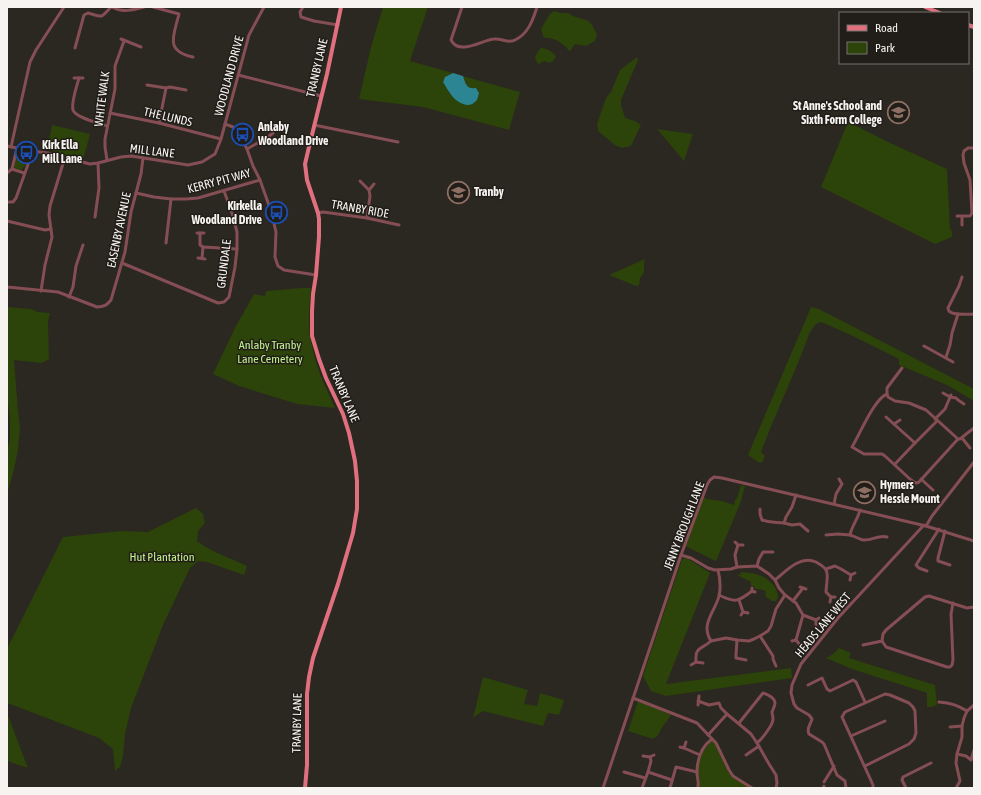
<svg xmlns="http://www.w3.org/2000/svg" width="981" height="795" font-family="'Asap Condensed',sans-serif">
  <rect width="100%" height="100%" fill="#2b2721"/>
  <g fill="#2c4309">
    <path d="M 383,7 L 428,7 L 410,61 L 453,73 L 445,77 L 443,82 L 451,95 L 475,103 C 478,98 480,93 476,88 C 467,89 466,84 463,76 L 520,92 L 509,130 L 423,107 L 359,99 L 371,47 Z"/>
    <path d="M 554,11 L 561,13 L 568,13 L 573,16 L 589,21 L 592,25 L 597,34 L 595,41 L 586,46 L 575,44 L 571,50 L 569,51 C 565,44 552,36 544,38 L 541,29 C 545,23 548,14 554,11 Z"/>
    <path d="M 541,48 C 546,48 551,51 555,55 L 556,57 L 553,61 L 549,63 L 544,61 L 539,64 L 537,63 L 535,57 L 539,50 Z"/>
    <polygon points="637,57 638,60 621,100 621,105 625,118 635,121 641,125 631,146 622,148 615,145 598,131 597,124 606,98 611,92 620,70"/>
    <polygon points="848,122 886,141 947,169 950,229 952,232 952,237 935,244 821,187"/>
    <polygon points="52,125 90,134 83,160 67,155 47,150"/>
    <polygon points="657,129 693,134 684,161"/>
    <path d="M 18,151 L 25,152 L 28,153 C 29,158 26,167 21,170 L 15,168 L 14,166 Z"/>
    <polygon points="645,259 644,263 644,272 640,278 639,285 636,286 609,275"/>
    <polygon points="301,288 311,288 309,313 309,333 315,359 321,377 335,408 297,404 239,386 213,374 235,328 254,294 265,296 266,291"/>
    <polygon points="7,307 31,309 38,312 50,313 48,321 49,359 42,363 14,360 18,411 20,428 18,450 13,474 7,493 7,452 10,439 10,419 7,395"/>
    <path d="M 811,307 L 819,309 L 974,389 L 974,401 L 947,385 L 899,365 L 899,359 C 873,346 848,333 821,322 L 816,324 L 810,332 L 798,363 L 770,429 L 761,452 L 765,456 L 762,463 L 758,462 L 748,455 Z"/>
    <polygon points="741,485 745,486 740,504 716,561 685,546 703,497 707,499 722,501 734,505 735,500 737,498"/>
    <path d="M 196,508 L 203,514 L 205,523 L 198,531 L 197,541 C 212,552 230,558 247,566 L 244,575 L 207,562 L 198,561 L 190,568 L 163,625 L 131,708 L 125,734 L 123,756 L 120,767 L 115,771 L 113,749 L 99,738 L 10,704 L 7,704 L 7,649 L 63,537 L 121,531 L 148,532 Z"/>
    <polygon points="687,558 710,573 666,684 791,668 792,678 666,696 651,691 643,676 682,559"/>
    <path d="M 741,572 C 755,573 768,575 776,589 C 778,594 779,597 776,601 L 772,601 L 765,596 L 766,592 L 763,590 L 755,589 L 754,586 L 751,586 L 751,582 L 737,575 L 741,574 Z"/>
    <polygon points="839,648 851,653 849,658 935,685 937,705 931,707 927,707 927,693 852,669 826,658 833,654"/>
    <polygon points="483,677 528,690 524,704 537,706 540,693 564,700 559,715 548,713 543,726 483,711 473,718"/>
    <path d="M 638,701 L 671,715 C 669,719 666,722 663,726 C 659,732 660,735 653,739 L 628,731 Z"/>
    <polygon points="7,713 28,768 7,761"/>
    <path d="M 712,741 L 714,742 L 728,772 L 733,777 L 748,787 L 747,788 L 699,788 C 701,780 699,779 698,772 C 697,761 704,748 712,741 Z"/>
  </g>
  <path fill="#2c8592" d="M 453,73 L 463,76 C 466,85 467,89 476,88 L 479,93 C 478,96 478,100 475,102 C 468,109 457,102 452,96 C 449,92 446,87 443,82 L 445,77 Z"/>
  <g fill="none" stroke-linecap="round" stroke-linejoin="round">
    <g stroke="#854e54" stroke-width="3">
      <path d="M 112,7 C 122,13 133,10 144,7"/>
      <path d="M 153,7 L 179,14 C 174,35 164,51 193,57"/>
      <polyline points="303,7 300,12 301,17 314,21 338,25"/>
      <path d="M 462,7 L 451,40 C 459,56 482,40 494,39 C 502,38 508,44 515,40 C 528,34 533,20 537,7"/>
      <polyline points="121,39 141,47"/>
      <path d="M 75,48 L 84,15 L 88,13 C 103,17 100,19 111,7"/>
      <polyline points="238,75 321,96"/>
      <polyline points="74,78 83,78"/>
      <path d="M 79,78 C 77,86 71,102 73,110 C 76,118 99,123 107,126"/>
      <polyline points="147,85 166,88"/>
      <polyline points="110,113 159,123 221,139"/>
      <polyline points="159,123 166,88 170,87 186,90"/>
      <polyline points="225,124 233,127 239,133 247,149 253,166 260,180 271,211 276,232 275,257 278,266 284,270 316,275"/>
      <polyline points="314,125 398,142"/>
      <polyline points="7,146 31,151 48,153 90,164 98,163 121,157 131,156 188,165 202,162 215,154 221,139 249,35 264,7"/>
      <polyline points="11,147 30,62 36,50 64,7"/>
      <polyline points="247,149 268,137 273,133"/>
      <polyline points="107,160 105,147 105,139 115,89 115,66 124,41"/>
      <polyline points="12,169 24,173"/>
      <polyline points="7,173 12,169 17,148"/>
      <polyline points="360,181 369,190"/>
      <polyline points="136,193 154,197 171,199 186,199 198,198 260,180"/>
      <polyline points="9,202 13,202 16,198 31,156 31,151"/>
      <polyline points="318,213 323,212 367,218 399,225"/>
      <polyline points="957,216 970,216 972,213 970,180 964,163 963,155 964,151 968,148 974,148"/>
      <polyline points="95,217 99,188 98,163"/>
      <polyline points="962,217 962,225"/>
      <polyline points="367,218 370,196 369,190 374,184"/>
      <polyline points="7,221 45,230 51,229"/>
      <polyline points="197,233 204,233"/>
      <polyline points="200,233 200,245 203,247"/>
      <polyline points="166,243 171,199"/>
      <polyline points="198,258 205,259"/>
      <polyline points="202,258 203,247 237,249"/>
      <polyline points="122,263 218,303 224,302 229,297 235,267 237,249 237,232 232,213 224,191"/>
      <path d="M 962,277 L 959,286 L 948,308 C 948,309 948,310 949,311 C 953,316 969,314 974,314"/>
      <path d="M 7,287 L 58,292 L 97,307 C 104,307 107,305 111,300 L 125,252 L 131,212 L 141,174 L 143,158"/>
      <polyline points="41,291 45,265 52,237 49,215 50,206 65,157"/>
      <polyline points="69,297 73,287 76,266 83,245"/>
      <polyline points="924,346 953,362"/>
      <polyline points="946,357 950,345 952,333 958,314"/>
      <polyline points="902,368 887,388 887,394 888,397 895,401 909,403 926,410 958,439 960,439 970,431 974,428"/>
      <polyline points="943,393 950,397 956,398 958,400 964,404"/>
      <path d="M 887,394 C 874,399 860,434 852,447 L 864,454 L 882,454 L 885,456 L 911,480 L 916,483 L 919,482 L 958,439"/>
      <polyline points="886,417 915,443"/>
      <polyline points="935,419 945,409 951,395"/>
      <polyline points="894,424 900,420"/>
      <polyline points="962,438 970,448"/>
      <polyline points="895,464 915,443 937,421"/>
      <polyline points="921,479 933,490"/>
      <polyline points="796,495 792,507 786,517 784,523 792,525 800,524 808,531"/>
      <polyline points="834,504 836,494 842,484 839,479"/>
      <path d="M 760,509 L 760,514 L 762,520 C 769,523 777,522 784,523"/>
      <polyline points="926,526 932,516 974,462"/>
      <polyline points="945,531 938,558 938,561 950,565"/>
      <path d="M 826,535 L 838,534 L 850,535 C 852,525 858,519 860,510"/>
      <path d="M 850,535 C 854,536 859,539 863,540 C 872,541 879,534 887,537"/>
      <polyline points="735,542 738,545 743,545"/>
      <polyline points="681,555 691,558 708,568 715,570 731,569 737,567 757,566 769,574 775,580 779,588 785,595 796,603 803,615 796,640"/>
      <polyline points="757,566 759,559 763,552 773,552"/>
      <polyline points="737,567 735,555 738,545"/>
      <polyline points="826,569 835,566 841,569 851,575"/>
      <path d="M 718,570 C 720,578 721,587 719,596 C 715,612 700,624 711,641 L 726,638 L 737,640 L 749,641 L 754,639 L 760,636 L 768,631 L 771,626 L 776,609 L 785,595"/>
      <polyline points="927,571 919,568 916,565 939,529"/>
      <path d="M 775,580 C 786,571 800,555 816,562 C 819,564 824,566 826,570 C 829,574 826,586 826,592 L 831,597"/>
      <polyline points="850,580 851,575 855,573"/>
      <polyline points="800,587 806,589"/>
      <polyline points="752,588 752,591 755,592"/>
      <path d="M 719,595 C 735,603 738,602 752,591"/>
      <polyline points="739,600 743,612"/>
      <polyline points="793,601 803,588"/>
      <polyline points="830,602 831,597 835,597"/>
      <polyline points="741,615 743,612 748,613"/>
      <polyline points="803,615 816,620"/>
      <polyline points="816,625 816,620 819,618"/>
      <polyline points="760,636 773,656 773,659 776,666"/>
      <polyline points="737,640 736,655 736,658 746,660"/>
      <polyline points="792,641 796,640 800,645"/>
      <polyline points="882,641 883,634 886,630 925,597 929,596 967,608 974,607"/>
      <polyline points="863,645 882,641 886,647 947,667 950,667 952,665 953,660 951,614 953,603"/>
      <path d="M 696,662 C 695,646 701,650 711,641"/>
      <polyline points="691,665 696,662 703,663"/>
      <polyline points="808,685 822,678 827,689 830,691 853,680 856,682 865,702"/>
      <polyline points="633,698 697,723 716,743 729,770 733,776 752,788"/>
      <polyline points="698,701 709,705 719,703 721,708 727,714"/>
      <path d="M 939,702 C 951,703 957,705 967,711"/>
      <polyline points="698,705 699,696"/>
      <path d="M 739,723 L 763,693 C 767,694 775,698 775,703 C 775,706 773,709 772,712 C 772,714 773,716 773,719 C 773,725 762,739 757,743"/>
      <polyline points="950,727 962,726"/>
      <polyline points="708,735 727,714 751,734 757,743 769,764 776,775 777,783 776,788"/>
      <polyline points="851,736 885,721"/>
      <polyline points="680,747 684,748 686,742"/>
      <polyline points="684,748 700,755"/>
      <polyline points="957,754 966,756 971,760 974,750"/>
      <polyline points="746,755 759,746"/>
      <polyline points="643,756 650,757 654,755"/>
      <polyline points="650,757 651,761 648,772 672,780"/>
      <polyline points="865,766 909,744 914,739 916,733 915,711 913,707 909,703 890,695 885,694 845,712 842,717 873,785 873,788"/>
      <polyline points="624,772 645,778"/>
      <polyline points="824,782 834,766"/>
      <path d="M 698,786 C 699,781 697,778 697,773 C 697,760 701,747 712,739"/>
      <polyline points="603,788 681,555 707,485 710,480 714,477 722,478 926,526 974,541"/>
      <polyline points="642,788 648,772"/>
      <polyline points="670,788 676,767 697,772"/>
      <polyline points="823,788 824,786"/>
      <path d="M 846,788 L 845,781 L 837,775 L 824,744 L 822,742 L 809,734 C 806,728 811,724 812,719 L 809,715 L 797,708 L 794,704 L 791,693 L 792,685 L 801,664 L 838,618 L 924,525"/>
      <polyline points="906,788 902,780 903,777 931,763"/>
      <polyline points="956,788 960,781 956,763 957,754 962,737 962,726 964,718 967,711 974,705"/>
    </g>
    <g stroke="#e1707f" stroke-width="4">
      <polyline points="925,7 940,13"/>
      <polyline points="968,25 974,27"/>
      <polyline points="305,788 307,765 307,694 309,677 313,658 338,584 353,533 357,509 357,481 355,461 349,433 343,414 326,378 319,359 312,336 312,311 313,294 316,275 319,237 319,219 318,213 307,180 305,164 309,147 327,74 341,7"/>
    </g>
  </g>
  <defs>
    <symbol id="school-ring" viewBox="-11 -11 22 22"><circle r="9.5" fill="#211d18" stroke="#8d6e63" stroke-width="1.5"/><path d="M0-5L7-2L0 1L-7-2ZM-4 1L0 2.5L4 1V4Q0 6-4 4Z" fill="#8d6e63"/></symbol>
    <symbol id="bus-ring" viewBox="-11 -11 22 22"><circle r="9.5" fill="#211d18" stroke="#1a4fb4" stroke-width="1.5"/><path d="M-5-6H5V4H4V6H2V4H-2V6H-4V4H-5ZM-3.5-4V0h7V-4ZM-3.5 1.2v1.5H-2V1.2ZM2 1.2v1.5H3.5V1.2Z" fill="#1a4fb4"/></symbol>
  </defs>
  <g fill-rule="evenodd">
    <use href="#school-ring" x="886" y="100" width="25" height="25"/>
    <use href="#bus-ring" x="230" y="122" width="25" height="25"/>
    <use href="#bus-ring" x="14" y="140" width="25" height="25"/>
    <use href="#school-ring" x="446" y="180" width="25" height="25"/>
    <use href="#bus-ring" x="264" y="200" width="25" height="25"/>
    <use href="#school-ring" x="852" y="480" width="25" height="25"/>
  </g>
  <g text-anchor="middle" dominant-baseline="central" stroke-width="3" stroke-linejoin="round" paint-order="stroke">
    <g font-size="12" fill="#f6f3f0" stroke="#211d18">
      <text transform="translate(317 68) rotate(-77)">TRANBY LANE</text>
      <text transform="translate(229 76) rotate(-75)">WOODLAND DRIVE</text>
      <text transform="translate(102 99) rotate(-83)">WHITE WALK</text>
      <text transform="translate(168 117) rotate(13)">THE LUNDS</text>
      <text transform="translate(152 151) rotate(7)">MILL LANE</text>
      <text transform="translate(219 181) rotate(-15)">KERRY PIT WAY</text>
      <text transform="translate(360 209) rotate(10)">TRANBY RIDE</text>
      <text transform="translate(119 230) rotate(-78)">EASENBY AVENUE</text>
      <text transform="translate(224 264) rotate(-83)">GRUNDALE</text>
      <text transform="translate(344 394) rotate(67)">TRANBY LANE</text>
      <text transform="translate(684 526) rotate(-69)">JENNY BROUGH LANE</text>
      <text transform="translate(823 625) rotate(-50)">HEADS LANE WEST</text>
      <text transform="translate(297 723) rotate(-89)">TRANBY LANE</text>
    </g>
    <g font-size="12" font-weight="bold" fill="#f6f3f0" stroke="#211d18" text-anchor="start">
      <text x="882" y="106" text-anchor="end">St Anne's School and<tspan x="882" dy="14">Sixth Form College</tspan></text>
      <text x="258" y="127">Anlaby<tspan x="258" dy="14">Woodland Drive</tspan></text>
      <text x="42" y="145">Kirk Ella<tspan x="42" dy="14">Mill Lane</tspan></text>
      <text x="474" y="192">Tranby</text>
      <text x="262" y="206" text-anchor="end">Kirkella<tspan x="262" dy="14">Woodland Drive</tspan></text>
      <text x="880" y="485">Hymers<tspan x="880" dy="14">Hessle Mount</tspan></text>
    </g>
    <g font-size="12" fill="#c2f28f" stroke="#211d18">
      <text x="270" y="345">Anlaby Tranby<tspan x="270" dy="14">Lane Cemetery</tspan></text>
      <text x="162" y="557">Hut Plantation</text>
    </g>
  </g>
  <rect width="981" height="795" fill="none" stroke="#f6f3f0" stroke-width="16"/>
  <rect x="839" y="12" width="130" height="52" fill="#211d18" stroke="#76736e"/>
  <rect x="847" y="25" width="20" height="6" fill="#e1707f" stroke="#76736e"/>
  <text x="875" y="32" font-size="12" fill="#f6f3f0">Road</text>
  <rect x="847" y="42" width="20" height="12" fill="#2c4309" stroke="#76736e"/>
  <text x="875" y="52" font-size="12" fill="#f6f3f0">Park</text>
</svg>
